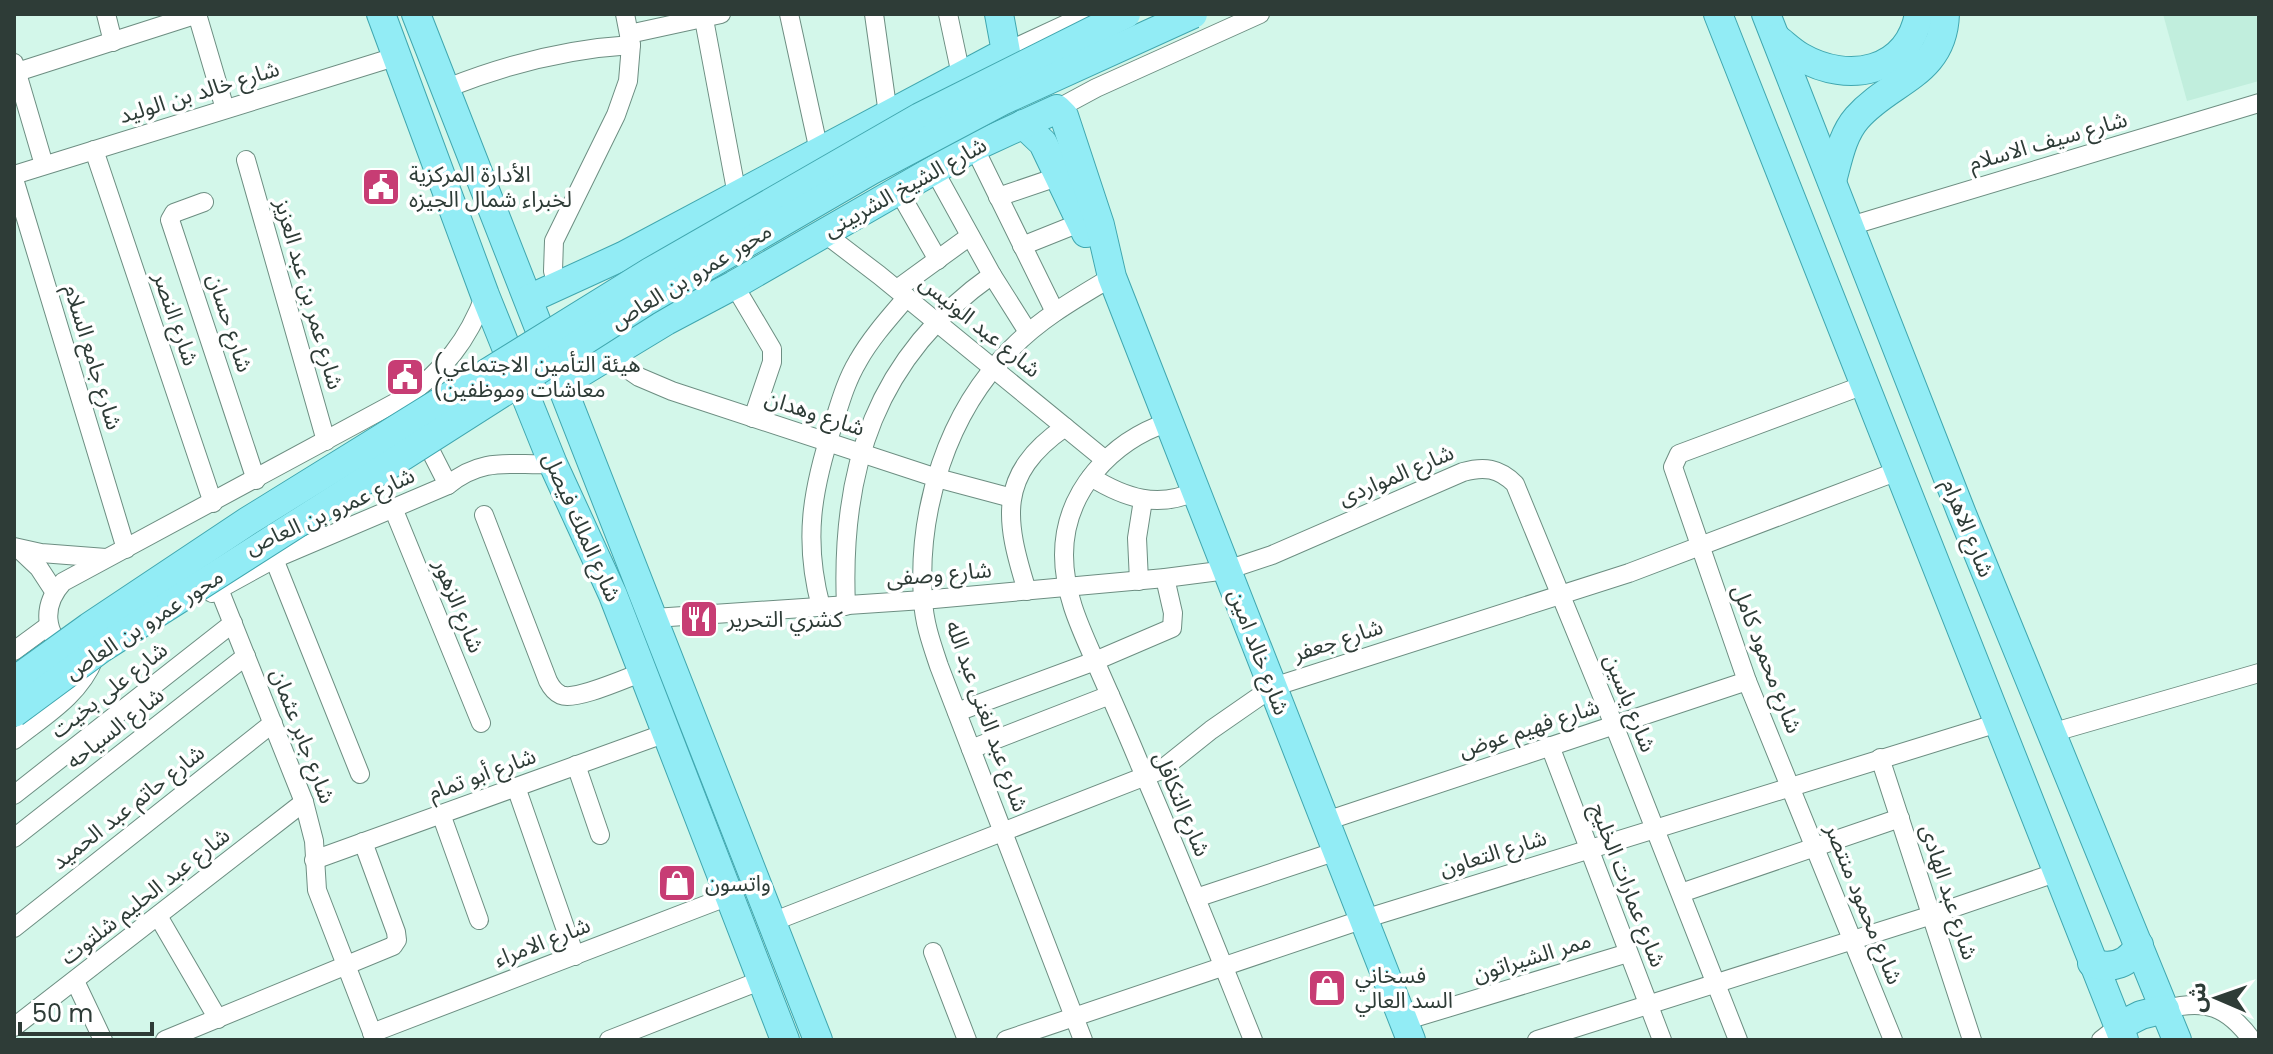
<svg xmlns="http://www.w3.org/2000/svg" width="2273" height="1054" font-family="Poppins,'Noto Sans Arabic',sans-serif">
  <rect width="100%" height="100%" fill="#d3f7ea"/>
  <polygon fill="#c1eedd" points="2163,14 2259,14 2259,81 2187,101"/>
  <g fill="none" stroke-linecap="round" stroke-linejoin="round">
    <defs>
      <g id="minor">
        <polyline points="106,14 113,42"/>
        <polyline points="197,14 225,109"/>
        <polyline points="703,14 737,195"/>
        <polyline points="789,14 819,151"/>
        <polyline points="874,14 888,114"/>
        <polyline points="948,14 961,75"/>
        <polyline points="629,34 721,14"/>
        <polyline points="1006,52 1088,14"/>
        <polyline points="14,63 44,165"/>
        <polyline points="14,73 198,14"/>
        <path d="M 447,88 C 507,64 566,49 631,45"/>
        <polyline points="1057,109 1096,88 1260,14"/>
        <polyline points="974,147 1055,312"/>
        <polyline points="94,150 213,503"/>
        <polyline points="246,160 326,441"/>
        <polyline points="934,170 992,275 1028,332"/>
        <polyline points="14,175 398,56"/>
        <polyline points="14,179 126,549"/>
        <polyline points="898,190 938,260"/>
        <polyline points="998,197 1060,176"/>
        <polyline points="204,202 174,213 170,220 256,480"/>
        <polyline points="1850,226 2259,103"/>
        <polyline points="824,233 879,275 1104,459"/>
        <polyline points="1022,246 1082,222"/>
        <polyline points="734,285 772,349 772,362 753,418"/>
        <polyline points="558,287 553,271 554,241 616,115 628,81 631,45 625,14"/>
        <polyline points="897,289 970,236"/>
        <polyline points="610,357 639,377 672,391 937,478 1012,498"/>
        <polyline points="1864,385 1679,454 1673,467 1747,681 1893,1040"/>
        <path d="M 1169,422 C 1111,441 1064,492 1064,555 C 1064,597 1083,633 1099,670 C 1113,702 1127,733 1140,765 C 1180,856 1216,948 1253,1040"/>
        <polyline points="422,434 448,485"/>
        <path d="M 1091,477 C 1125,498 1158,509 1196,491"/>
        <polyline points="393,508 481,723"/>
        <path d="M 484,515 L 548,681 C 551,687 554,692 561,695 C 576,701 626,678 643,672"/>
        <polyline points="14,547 41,553 106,558"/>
        <polyline points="21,551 39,568 54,591"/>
        <polyline points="274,559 360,774"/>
        <polyline points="1139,581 1137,538 1143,500"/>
        <polyline points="219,589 304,802 314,841 317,890 375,1040"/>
        <path d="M 1027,591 C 1005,520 996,475 1065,427"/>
        <path d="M 212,593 L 274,559 L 448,485 C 484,456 511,466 553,464"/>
        <path d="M 846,606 C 840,468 876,357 992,275"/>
        <path d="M 821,607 C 803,540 812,490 833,425 C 840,403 846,381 858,361 C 871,338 889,318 907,297"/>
        <path d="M 654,618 L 923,600 L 1165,578 L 1227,570 L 1272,555 L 1463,472 C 1484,466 1499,468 1515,484 L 1614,725 L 1738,1040"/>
        <polyline points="14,651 48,626"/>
        <path d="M 69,653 C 43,634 42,605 63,582 L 404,398 C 444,371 468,340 485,295"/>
        <polyline points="957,712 1095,661 1172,628 1173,613 1165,578"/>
        <polyline points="2051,733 2259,673"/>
        <path d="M 14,740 C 44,716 79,696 94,659"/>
        <polyline points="1550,746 1662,1040"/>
        <polyline points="971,749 1110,695"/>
        <polyline points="1880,758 1972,1040"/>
        <polyline points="576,765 600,835"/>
        <polyline points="516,787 575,956"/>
        <polyline points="14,795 233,623"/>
        <polyline points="441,814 479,920"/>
        <polyline points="1326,821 1747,681"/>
        <polyline points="14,838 246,656"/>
        <polyline points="314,860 666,733"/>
        <polyline points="1681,893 1900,818"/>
        <polyline points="1196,898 1337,851"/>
        <polyline points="158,916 218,1019"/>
        <polyline points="772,922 1161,770 1211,730 1273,687 1629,573 1898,471"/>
        <polyline points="14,928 273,723"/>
        <polyline points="933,952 967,1040"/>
        <polyline points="75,981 103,1040"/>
        <path d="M 2165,1009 C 2206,999 2227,1006 2252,1040"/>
        <polyline points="1404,1021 1628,953"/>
        <polyline points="14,1027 304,802"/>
        <polyline points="372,1033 729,896"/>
        <polyline points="165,1040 393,946 397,940 396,932 363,842"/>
        <polyline points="609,1040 762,980"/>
        <polyline points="1006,1040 1364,919 1998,723"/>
        <path d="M 1083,1040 L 939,666 C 932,645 924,623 923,600 C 917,510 947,412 1012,348 C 1041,318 1077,298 1112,277"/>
        <polyline points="1537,1040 1932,915 2058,872"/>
        <polyline points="2101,1040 2119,1026"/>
      </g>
      <g id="primary">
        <polyline points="381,14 485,295 553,464 613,595 785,1040"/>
        <polyline points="416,14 818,1040"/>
        <polyline points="1718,14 2124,1040"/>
        <polyline points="1766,14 1962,514 2177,1040"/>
        <path d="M 1776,38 C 1784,44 1792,52 1801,57 C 1848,84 1908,73 1919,14"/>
        <polyline points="1023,124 1043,143 1086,233"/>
        <path d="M 1832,181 C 1838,160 1842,135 1857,118 C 1890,80 1943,75 1945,14"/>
        <polyline points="529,299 623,256 1006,52 999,14"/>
        <polyline points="562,384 666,321 734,285 974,147 1057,109 1064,116 1100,225 1112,277 1411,1040"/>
        <path d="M 2092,963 C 2112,970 2129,964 2139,945"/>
        <polyline points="2119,1026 2141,1015 2165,1009"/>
      </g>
    </defs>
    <use href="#minor" stroke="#6d8e82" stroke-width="20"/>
    <use href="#primary" stroke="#40a7af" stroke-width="30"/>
    <use href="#minor" stroke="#fff" stroke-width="18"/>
    <use href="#primary" stroke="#92ecf5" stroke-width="28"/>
    <defs>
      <g id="primary-bridge">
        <polyline points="14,681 89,627 248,521 650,272 920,117 1126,14"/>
        <polyline points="14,713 102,648 645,302 870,171 1004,100 1193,14"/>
      </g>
    </defs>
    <use href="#primary-bridge" stroke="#40a7af" stroke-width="30" stroke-linecap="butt"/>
    <use href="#primary-bridge" stroke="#92ecf5" stroke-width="28"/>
  </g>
  <defs>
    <symbol id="civic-square" viewBox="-11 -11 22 22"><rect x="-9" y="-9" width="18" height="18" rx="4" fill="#c73d74" stroke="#fff"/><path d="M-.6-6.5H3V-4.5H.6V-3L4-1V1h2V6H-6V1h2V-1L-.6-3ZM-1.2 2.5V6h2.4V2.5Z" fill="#fff"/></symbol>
    <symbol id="restaurant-square" viewBox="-11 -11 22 22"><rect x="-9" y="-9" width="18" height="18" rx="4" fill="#c73d74" stroke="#fff"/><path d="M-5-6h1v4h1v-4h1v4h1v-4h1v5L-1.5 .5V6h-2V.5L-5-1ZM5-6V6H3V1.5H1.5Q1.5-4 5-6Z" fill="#fff"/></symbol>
    <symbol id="shop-square" viewBox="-11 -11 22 22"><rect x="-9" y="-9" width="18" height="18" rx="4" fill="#c73d74" stroke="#fff"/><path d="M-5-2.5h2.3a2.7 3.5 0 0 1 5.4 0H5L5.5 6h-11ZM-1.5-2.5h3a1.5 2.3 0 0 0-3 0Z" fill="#fff"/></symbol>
  </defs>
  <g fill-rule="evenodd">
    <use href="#civic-square" x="359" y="165" width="44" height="44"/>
    <use href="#civic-square" x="383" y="355" width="44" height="44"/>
    <use href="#restaurant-square" x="677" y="597" width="44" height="44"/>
    <use href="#shop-square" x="655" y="861" width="44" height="44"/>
    <use href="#shop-square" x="1305" y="966" width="44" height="44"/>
  </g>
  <g text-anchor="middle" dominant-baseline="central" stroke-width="7" stroke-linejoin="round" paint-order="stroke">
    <g font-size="22" fill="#2e3c37" stroke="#fff">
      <text transform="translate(199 92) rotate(-17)">شارع خالد بن الوليد</text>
      <text transform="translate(2048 141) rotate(-16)">شارع سيف الاسلام</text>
      <text transform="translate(905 187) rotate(-29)">شارع الشيخ الشربينى</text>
      <text transform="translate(691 276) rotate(-31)">محور عمرو بن العاص</text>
      <text transform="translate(309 294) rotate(74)">شارع عمر بن عبد العزيز</text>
      <text transform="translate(176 319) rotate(71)">شارع النصر</text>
      <text transform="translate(230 323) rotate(72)">شارع حسان</text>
      <text transform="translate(980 326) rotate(39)">شارع عبد الونيس</text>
      <text transform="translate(93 357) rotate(73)">شارع جامع السلام</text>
      <text transform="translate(815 413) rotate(18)">شارع وهدان</text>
      <text transform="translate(1396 475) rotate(-23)">شارع المواردى</text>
      <text transform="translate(330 511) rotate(-24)">شارع عمرو بن العاص</text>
      <text transform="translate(582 527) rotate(66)">شارع الملك فيصل</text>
      <text transform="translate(1968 528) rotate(68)">شارع الاهرام</text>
      <text transform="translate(939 574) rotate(-5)">شارع وصفى</text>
      <text transform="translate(459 606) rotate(68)">شارع الزهور</text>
      <text transform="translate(144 624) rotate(-33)">محور عمرو بن العاص</text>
      <text transform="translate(1338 640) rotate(-18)">شارع جعفر</text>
      <text transform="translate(1259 652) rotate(69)">شارع خالد امين</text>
      <text transform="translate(1767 659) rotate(69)">شارع محمود كامل</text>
      <text transform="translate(109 690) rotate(-38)">شارع على بخيت</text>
      <text transform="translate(1630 703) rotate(68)">شارع ياسين</text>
      <text transform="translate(987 716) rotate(70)">شارع عبد الغنى عبد الله</text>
      <text transform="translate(115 728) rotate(-38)">شارع السياحه</text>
      <text transform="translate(1529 728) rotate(-18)">شارع فهيم عوض</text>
      <text transform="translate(303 736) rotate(69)">شارع جابر عثمان</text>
      <text transform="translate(482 774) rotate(-20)">شارع أبو تمام</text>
      <text transform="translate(1182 804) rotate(67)">شارع التكافل</text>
      <text transform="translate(128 807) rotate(-38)">شارع حاتم عبد الحميد</text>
      <text transform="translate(1493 853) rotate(-17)">شارع التعاون</text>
      <text transform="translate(1628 885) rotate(69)">شارع عمارات الخليج</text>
      <text transform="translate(1949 892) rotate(72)">شارع عبد الهادى</text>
      <text transform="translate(145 896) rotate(-38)">شارع عبد الحليم شلتوت</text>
      <text transform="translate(1864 904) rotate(68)">شارع محمود منتصر</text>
      <text transform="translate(542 942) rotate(-21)">شارع الامراء</text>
      <text transform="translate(1532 957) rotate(-17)">ممر الشيراتون</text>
    </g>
    <g font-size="22" fill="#2e3c37" stroke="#fff" text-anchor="start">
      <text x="409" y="174">الأدارة المركزية<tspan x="409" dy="25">لخبراء شمال الجيزه</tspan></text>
      <text x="433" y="364">(هيئة التأمين الاجتماعي<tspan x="433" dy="25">(معاشات وموظفين</tspan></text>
      <text x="727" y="619">كشري التحرير</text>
      <text x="705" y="883">واتسون</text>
      <text x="1355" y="975">فسخاني<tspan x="1355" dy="25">السد العالي</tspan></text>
    </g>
  </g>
  <rect width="2273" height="1054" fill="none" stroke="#2e3c37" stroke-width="32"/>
  <g transform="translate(2217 998) rotate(272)" stroke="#ffffff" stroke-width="6" paint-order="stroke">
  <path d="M0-6L14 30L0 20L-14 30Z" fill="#2e3c37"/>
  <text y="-12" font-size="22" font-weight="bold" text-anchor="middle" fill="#2e3c37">ش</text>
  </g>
  <path d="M20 1022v12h132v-12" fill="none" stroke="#2e3c37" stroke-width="4"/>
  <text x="32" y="1022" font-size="24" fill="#2e3c37" stroke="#ffffff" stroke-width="6" paint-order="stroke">50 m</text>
</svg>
